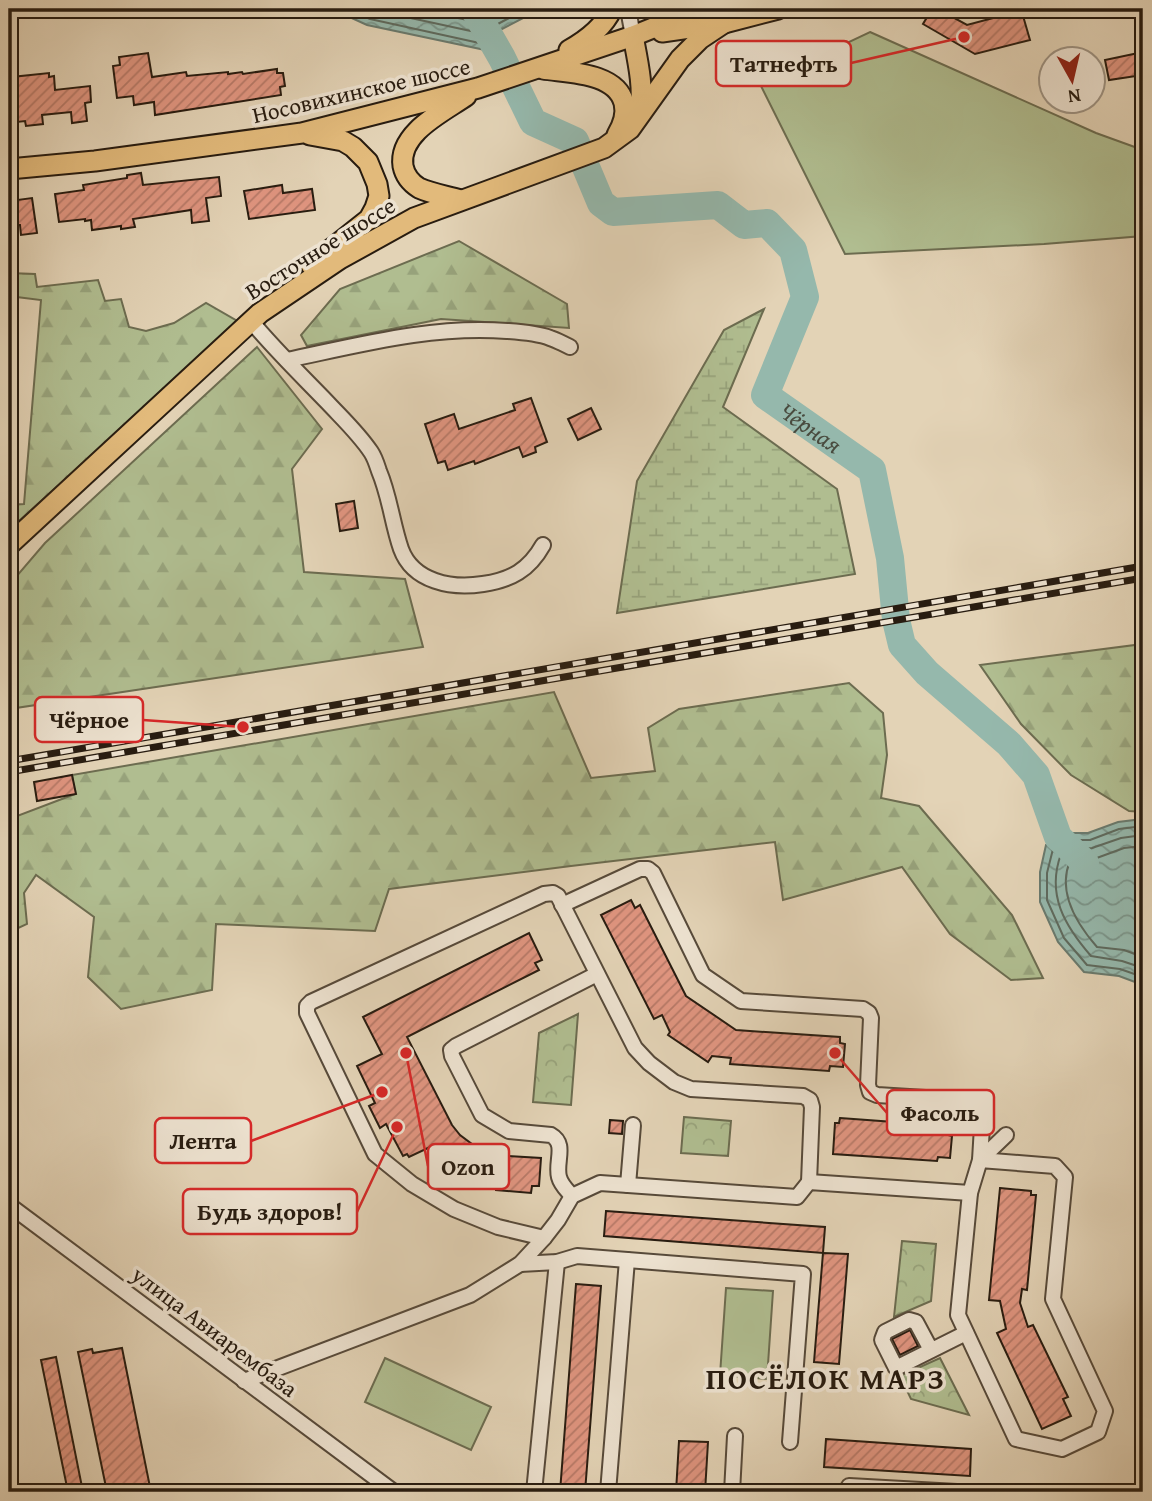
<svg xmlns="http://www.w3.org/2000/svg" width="1152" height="1501" font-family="'Gentium Book Plus',serif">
  <defs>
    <pattern id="forest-firs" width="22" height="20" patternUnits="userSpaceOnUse" patternTransform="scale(1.75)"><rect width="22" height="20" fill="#b0bd90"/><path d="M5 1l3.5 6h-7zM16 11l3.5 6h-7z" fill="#97a27b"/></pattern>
    <pattern id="wetland-marsh" width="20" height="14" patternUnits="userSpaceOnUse" patternTransform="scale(1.75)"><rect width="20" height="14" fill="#b0bd90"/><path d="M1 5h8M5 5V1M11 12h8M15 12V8" fill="none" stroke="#97a27b"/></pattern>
    <pattern id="park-crowns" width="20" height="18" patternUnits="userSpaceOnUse" patternTransform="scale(1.75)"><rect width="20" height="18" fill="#b0bd90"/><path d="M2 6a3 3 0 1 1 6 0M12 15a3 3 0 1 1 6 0" fill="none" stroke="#97a27b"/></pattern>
    <pattern id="water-waves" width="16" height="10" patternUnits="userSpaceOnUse" patternTransform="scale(1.75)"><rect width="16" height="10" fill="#95b8ac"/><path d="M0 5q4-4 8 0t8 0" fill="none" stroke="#7a958b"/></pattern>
    <pattern id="building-hatch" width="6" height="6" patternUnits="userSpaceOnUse" patternTransform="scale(1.75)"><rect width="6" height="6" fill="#e09580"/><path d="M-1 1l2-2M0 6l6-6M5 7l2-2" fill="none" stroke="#b67967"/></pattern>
  </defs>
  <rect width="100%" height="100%" fill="#e3d3b6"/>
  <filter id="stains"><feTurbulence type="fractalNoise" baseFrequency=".00286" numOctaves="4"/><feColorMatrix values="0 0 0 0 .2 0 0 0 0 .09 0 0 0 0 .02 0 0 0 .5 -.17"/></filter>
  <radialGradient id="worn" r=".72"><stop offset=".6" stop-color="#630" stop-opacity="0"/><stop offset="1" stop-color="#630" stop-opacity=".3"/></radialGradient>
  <g fill="#b0bd90" stroke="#6c6c50" stroke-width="2">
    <polygon points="870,32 1096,133 1143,150 1143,236 1044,244 845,254 760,84"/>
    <polygon points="726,1288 773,1291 767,1379 720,1375"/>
    <polygon points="385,1358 491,1407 471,1450 365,1402"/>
  </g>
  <g fill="url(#forest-firs)" stroke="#6c6c50" stroke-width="2">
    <polygon points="459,241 567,304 569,328 441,319 307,346 301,335 340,289"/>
    <polygon points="9,273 35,274 37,287 98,280 105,301 121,299 129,327 146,331 174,323 206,303 239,322 9,530 9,505 24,504 41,300 9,296"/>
    <polygon points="257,347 322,429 292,469 304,572 405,579 423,647 9,709 9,585 45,543"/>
    <polygon points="1143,644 1143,812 1129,811 1071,775 1021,724 980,665"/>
    <polygon points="849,683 883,713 887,755 881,798 919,806 1012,915 1043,978 1011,980 950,934 902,867 783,900 775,842 571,866 389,889 375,931 216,924 212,990 121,1009 88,977 94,917 36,875 24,893 27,924 14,930 9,923 9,829 17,816 75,794 72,775 554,692 591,778 655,771 648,728 679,709"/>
  </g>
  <polygon fill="url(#wetland-marsh)" stroke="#6c6c50" stroke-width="2" points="764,309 723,407 837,489 855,574 617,613 637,481 724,330"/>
  <g fill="url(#park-crowns)" stroke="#6c6c50" stroke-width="2">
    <polygon points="578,1014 571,1105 533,1102 539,1033"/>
    <polygon points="684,1117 731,1121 728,1156 681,1153"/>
    <polygon points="902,1241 936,1244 931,1301 894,1317"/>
    <polygon points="940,1358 969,1415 911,1399 900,1376"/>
  </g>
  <g fill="url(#water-waves)" stroke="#697a6e" stroke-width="2">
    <polygon points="332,9 535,9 531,14 498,31 506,42 502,58 485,50 367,25"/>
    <polygon points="1143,819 1143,985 1119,976 1084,972 1058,942 1040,902 1040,872 1046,845 1066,833 1088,833 1118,822"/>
  </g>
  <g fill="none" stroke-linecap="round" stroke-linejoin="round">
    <g stroke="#5e6a5e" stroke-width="2">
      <polyline points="348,9 370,19 493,46 496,42 492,33 494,26 526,9"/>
      <path d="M 369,9 L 480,33 L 483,31 C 486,18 495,15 507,9"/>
      <polyline points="416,9 472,21 484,9"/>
      <polyline points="1143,826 1119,829 1090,840 1068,840 1053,849 1047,873 1047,900 1064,938 1087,965 1120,969 1143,977"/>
      <path d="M 1143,835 L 1121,838 L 1092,848 L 1070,849 L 1061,854 C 1046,895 1065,926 1091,956 L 1122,961 L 1143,968"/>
      <path d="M 1143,846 L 1124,848 L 1094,859 L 1070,861 C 1057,892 1076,923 1097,947 L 1124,950 L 1143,957"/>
    </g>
    <path stroke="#95b8ac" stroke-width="28" id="s1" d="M 474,9 L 502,58 L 533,122 L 575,141 L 601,203 L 613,212 L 718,205 L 744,225 L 767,223 L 793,250 L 805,297 L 765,395 L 872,470 L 890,558 L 896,620 L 902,645 L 927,673 L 1009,744 L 1036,775 L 1058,837 L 1085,863"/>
  </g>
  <g fill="url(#building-hatch)" stroke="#281c10" stroke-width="2">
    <polygon points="932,9 938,9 967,25 997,17 995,9 1021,9 1030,40 975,54 923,24"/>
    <polygon points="1143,52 1143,75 1109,80 1105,60"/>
    <polygon points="148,53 152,77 186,72 187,76 228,72 228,74 242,72 243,74 277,69 277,73 283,73 285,86 280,87 281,95 155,115 154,102 134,105 133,96 117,98 113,66 120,65 119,57"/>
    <polygon points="49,73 49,77 54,76 55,90 90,86 91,102 85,103 87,121 72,123 71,112 42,115 43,124 26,126 25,121 17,122 12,77"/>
    <polygon points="141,173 143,185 219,177 221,196 206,198 209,221 192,223 191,210 133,219 135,227 121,229 121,226 92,230 91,220 85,221 85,219 59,222 55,194 84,190 83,185 127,178 127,175"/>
    <polygon points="282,185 283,193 312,189 315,210 249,219 244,191"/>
    <polygon points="32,198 37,233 21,235 20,225 14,225 12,212 18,212 17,200"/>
    <polygon points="531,398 547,442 535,447 536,452 523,457 519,447 475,464 474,461 448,470 445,461 438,463 425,424 454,414 459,429 515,410 513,404"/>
    <polygon points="591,408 601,429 578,440 568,419"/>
    <polygon points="354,501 358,528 340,531 336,504"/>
    <polygon points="72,775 76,794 37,801 34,782"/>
    <polygon points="631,900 635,908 640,905 686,996 736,1030 840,1037 840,1043 845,1044 843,1067 830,1066 829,1071 730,1064 731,1058 712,1056 708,1062 668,1035 670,1032 662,1015 654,1019 601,915"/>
    <polygon points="529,933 542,960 535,963 539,970 407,1037 452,1125 460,1135 480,1150 492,1155 541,1158 539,1186 532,1186 531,1193 496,1190 496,1183 480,1182 460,1176 443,1164 430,1147 409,1157 407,1154 403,1156 386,1124 380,1128 369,1106 375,1103 357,1066 382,1054 363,1017"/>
    <polygon points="840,1118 948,1126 948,1135 952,1136 950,1158 938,1157 937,1161 833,1154 835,1123 839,1123"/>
    <polygon points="610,1120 623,1121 622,1134 609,1133"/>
    <polygon points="1000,1188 1031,1191 1031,1195 1036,1195 1027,1290 1022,1289 1020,1303 1028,1327 1033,1325 1068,1397 1063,1399 1071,1416 1042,1429 997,1333 1006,1329 1000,1301 989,1300"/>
    <polygon points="606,1211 825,1227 823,1253 604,1236"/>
    <polygon points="823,1253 848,1254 839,1364 814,1362"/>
    <polygon points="576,1284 601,1286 585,1492 560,1492"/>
    <polygon points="910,1330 918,1346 900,1355 892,1339"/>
    <polygon points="122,1348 151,1492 107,1492 78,1352 92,1349 93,1353"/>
    <polygon points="56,1357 83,1492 68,1492 41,1360"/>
    <polygon points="826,1439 971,1449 970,1476 824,1467"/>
    <polygon points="679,1441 708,1442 705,1492 676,1492"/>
  </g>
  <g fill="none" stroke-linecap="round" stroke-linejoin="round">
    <defs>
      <g id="minor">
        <polyline points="628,9 633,36"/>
        <polyline points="980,9 981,9"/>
        <path d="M 251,321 C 275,350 302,376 328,403 C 343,419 359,434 371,452 C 375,458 377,465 379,471 C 390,497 392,523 401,549 C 413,582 452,589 483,584 C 511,580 529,570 543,545"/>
        <path d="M 287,360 C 359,345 433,325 507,331 C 521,332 537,333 550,338 C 557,340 563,344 570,347"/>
        <polyline points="562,905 640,869 648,869 653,873 703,975 741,1001 863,1009 869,1013 871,1018 868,1085 870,1092 877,1095 974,1101 981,1104 983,1110 980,1160 970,1193 958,1315 1016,1439 1062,1449 1098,1432 1105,1411 1053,1299 1065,1177 1055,1166 980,1160"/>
        <polyline points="980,1160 1006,1135"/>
        <polyline points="628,1185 633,1125"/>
        <path d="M 572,1196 C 567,1190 561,1185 559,1177 C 555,1162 567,1144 551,1135 L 509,1131 L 482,1115 L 452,1056 L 451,1050 L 456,1046 L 597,974"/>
        <polyline points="9,1205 394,1492"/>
        <polyline points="544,1238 498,1227 454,1209 412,1184 375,1154 307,1013 307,1006 311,1002 544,894 553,893 558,896 635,1048 649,1063 674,1082 691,1089 803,1096 810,1100 812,1107 809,1182"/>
        <polyline points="520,1264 557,1262 577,1256 803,1274 790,1442"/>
        <polyline points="931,1350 916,1322 909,1320 885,1332 882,1340 896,1368 966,1333"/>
        <polyline points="244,1381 470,1295 520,1264 544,1238 558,1220 572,1196 600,1183 797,1197 809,1182 970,1193"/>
        <polyline points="534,1492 557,1262"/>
        <polyline points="608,1492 627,1260"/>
        <polyline points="732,1492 735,1436"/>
        <polyline points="849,1492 849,1486 957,1492"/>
      </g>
      <g id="major">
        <polyline points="662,32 724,23 778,9"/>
        <path d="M 633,36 C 638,62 644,88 640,114"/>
        <path d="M 569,50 C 587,40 603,28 612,9"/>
        <path d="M 543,69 C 568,73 616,72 624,103 C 627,115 623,125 617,135"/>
        <polyline points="310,135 343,141 353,147 368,162 377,184 379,196 375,208 369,219 311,265"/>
        <polyline points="9,169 95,161 302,133 478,88 633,36 700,9"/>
        <path d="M 461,200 C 448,196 432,194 419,188 C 411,183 405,176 403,166 C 398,133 443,112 466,96"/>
        <polyline points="9,545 260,313 340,259 414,218 604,148 630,129 680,59 700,39 724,23"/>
      </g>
    </defs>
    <use href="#minor" stroke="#574a3a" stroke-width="18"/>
    <use href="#major" stroke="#281c10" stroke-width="23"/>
    <use href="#minor" stroke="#ede2d0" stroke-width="14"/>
    <use href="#major" stroke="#e2ba7b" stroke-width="19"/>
    <defs>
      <g id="rail">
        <polyline points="9,761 1143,566"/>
        <polyline points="9,772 1143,578"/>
      </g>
    </defs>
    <use href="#rail" stroke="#281c10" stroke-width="7"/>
    <use href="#rail" stroke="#ede2d0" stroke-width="4.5" stroke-dasharray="13" stroke-linecap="butt"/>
  </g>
  <g text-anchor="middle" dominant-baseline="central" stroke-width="7" stroke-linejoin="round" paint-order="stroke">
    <g font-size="23" fill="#281c10" stroke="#ede2d0">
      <text transform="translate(361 90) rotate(-13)">Носовихинское шоссе</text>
      <text transform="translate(320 248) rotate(-32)">Восточное шоссе</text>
      <text transform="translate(215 1331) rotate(37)">улица Авиарембаза</text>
    </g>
    <g font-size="24" font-style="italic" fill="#494b3f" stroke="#ede2d0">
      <text stroke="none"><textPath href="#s1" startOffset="665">Чёрная</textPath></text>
    </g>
    <g font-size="30" font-weight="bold" letter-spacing="2" fill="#281c10" stroke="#ede2d0">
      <text x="826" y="1378">ПОСЁЛОК МАРЗ</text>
    </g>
  </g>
  <path fill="none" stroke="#d62828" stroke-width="2.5" d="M964 37L851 63M243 727L143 720M835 1053L887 1113M382 1092L251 1141M406 1053L428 1166M397 1127L357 1212"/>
  <g fill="#d62828" stroke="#ede2d0" stroke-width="2.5">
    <circle cx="964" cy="37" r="7"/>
    <circle cx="243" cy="727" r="7"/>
    <circle cx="835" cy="1053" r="7"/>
    <circle cx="382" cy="1092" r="7"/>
    <circle cx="406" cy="1053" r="7"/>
    <circle cx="397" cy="1127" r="7"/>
  </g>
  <g fill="#ede2d0" stroke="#d62828" stroke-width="2.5">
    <rect x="716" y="41" width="135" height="45" rx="7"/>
    <rect x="35" y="697" width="108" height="45" rx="7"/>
    <rect x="887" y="1090" width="107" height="45" rx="7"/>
    <rect x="155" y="1118" width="96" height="45" rx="7"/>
    <rect x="428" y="1144" width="81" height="45" rx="7"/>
    <rect x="183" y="1189" width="174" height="45" rx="7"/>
  </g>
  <g font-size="24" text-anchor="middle" font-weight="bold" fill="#281c10">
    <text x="784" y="72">Татнефть</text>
    <text x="89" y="728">Чёрное</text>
    <text x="940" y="1121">Фасоль</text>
    <text x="203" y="1149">Лента</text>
    <text x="468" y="1175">Ozon</text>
    <text x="270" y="1220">Будь здоров!</text>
  </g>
  <rect width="1152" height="1501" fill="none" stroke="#e3d3b6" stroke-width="35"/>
  <rect x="10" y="10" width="1131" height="1480" fill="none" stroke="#281c10" stroke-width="3.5"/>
  <rect x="18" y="18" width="1117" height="1466" fill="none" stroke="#281c10" stroke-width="2"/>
  <g transform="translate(1072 80) rotate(172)"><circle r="33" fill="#ede2d0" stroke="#9e9383" stroke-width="2"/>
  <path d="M0-5L12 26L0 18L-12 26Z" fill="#8f2418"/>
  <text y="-10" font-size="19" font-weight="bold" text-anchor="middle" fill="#281c10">N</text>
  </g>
  <rect width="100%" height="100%" filter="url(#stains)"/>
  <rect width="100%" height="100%" fill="url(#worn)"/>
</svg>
